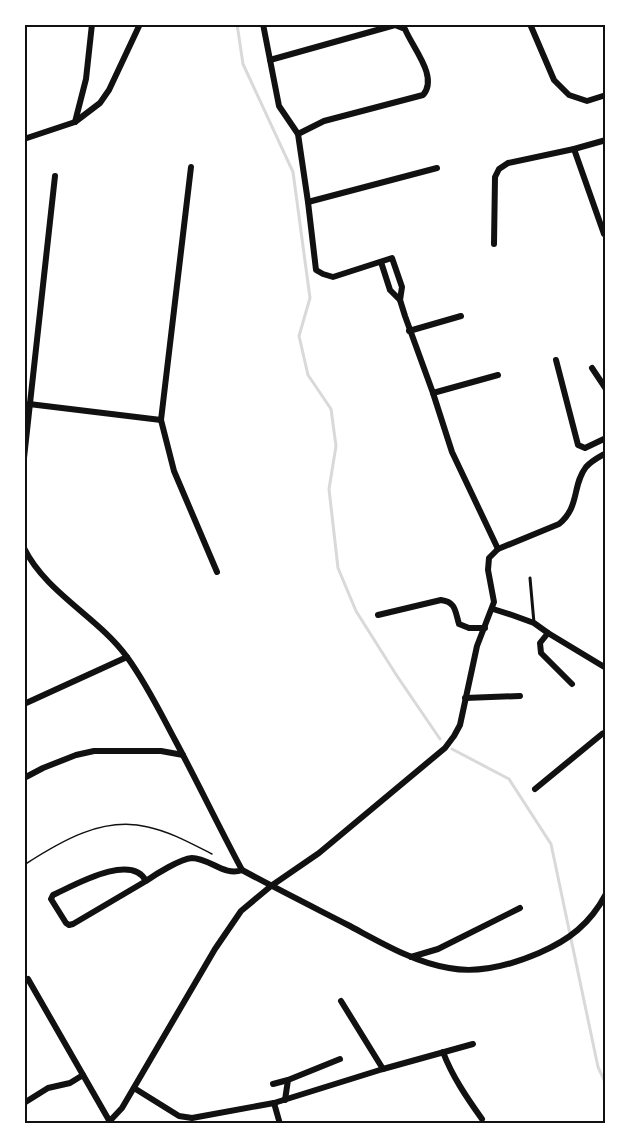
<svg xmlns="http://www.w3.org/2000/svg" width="630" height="1148" font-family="'Work Sans',sans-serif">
  <rect width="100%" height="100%" fill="#fff"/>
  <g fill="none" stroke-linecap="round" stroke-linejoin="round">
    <g stroke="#d9d9d9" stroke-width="3">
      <polyline points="237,24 243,64 293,172 310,298 299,336 308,375 331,409 336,446 329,489 338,568 356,611 397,676 440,739"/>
      <polyline points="452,749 509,779 551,844 598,1067 606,1084"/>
    </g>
    <path stroke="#111" stroke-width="1.5" d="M 24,865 C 61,841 103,816 148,827 C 171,832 192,844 212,854"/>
    <polyline stroke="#111" stroke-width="3" points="530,578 534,623"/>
    <g stroke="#111" stroke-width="6">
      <polyline points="263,24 279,106 298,134 308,202 316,270 323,274 333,277 392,258 402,287 400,300 405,316 433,393 452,452 498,549"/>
      <polyline points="530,24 554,80 569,95 587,101 606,95"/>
      <path d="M 270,60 L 395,25 L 405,29 C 412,47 439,77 423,95 L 324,121 L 298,134"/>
      <polyline points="75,122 86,79 92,24"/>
      <polyline points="24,139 75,122 100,103 109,90 140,24"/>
      <polyline points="574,149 604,234"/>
      <polyline points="191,167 161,420 174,471 217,572"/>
      <polyline points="308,202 437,168"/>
      <polyline points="494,244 495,177 499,169 508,163 574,149 606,140"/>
      <polyline points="381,262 390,290 400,300"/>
      <polyline points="409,331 461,316"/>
      <polyline points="556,360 578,445 585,448 606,438"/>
      <polyline points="592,368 606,389"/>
      <polyline points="433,393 498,375"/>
      <polyline points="29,404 161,420"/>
      <polyline points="24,458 55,176"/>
      <path d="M 24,548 C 46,593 98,617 127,657 C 146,683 160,712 175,740 C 198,783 219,827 242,870"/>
      <polyline points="493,609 512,615 534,623 548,633 606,668"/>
      <path d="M 378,615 L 441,600 C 456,602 455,611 459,624 L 469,628 L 485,628"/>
      <polyline points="548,633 540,643 541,653 572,684"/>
      <polyline points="465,698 520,696"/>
      <polyline points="24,704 127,657"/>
      <polyline points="24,778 43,768 76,755 94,751 161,751 183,755"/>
      <polyline points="535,789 602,734 606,732"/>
      <path d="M 146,881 C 131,852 73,886 53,895 L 51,899 L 66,923 L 69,925 L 73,924 L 146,881 C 156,874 180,859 192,858 C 209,858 225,877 242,870 C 277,889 313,907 348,925 C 380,942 413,962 449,968 C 479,974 511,965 539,953 C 569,940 590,924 606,894"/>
      <polyline points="411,957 438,949 520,908"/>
      <polyline points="28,979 110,1122"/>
      <polyline points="341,1001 383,1069"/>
      <path d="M 443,1052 C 452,1076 467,1098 482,1119"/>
      <polyline points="273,1084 288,1080"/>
      <polyline points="134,1088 179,1116 192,1118 274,1103 383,1069 473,1044"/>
      <polyline points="285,1100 288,1080 340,1059"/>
      <polyline points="24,1103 48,1088 70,1083 83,1075"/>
      <polyline points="274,1103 280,1124"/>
      <path d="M 107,1124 L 122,1108 L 215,949 L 241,911 L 271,886 L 319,853 L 445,748 L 454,736 L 460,725 L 477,646 L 494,602 L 488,570 L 489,558 L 498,549 L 559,524 C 580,507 572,485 586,467 C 591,461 599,457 606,453"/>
    </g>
  </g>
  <rect width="630" height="1148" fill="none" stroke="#ffffff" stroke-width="51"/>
  <rect x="26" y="26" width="578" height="1096" fill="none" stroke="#111" stroke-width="2"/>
</svg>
